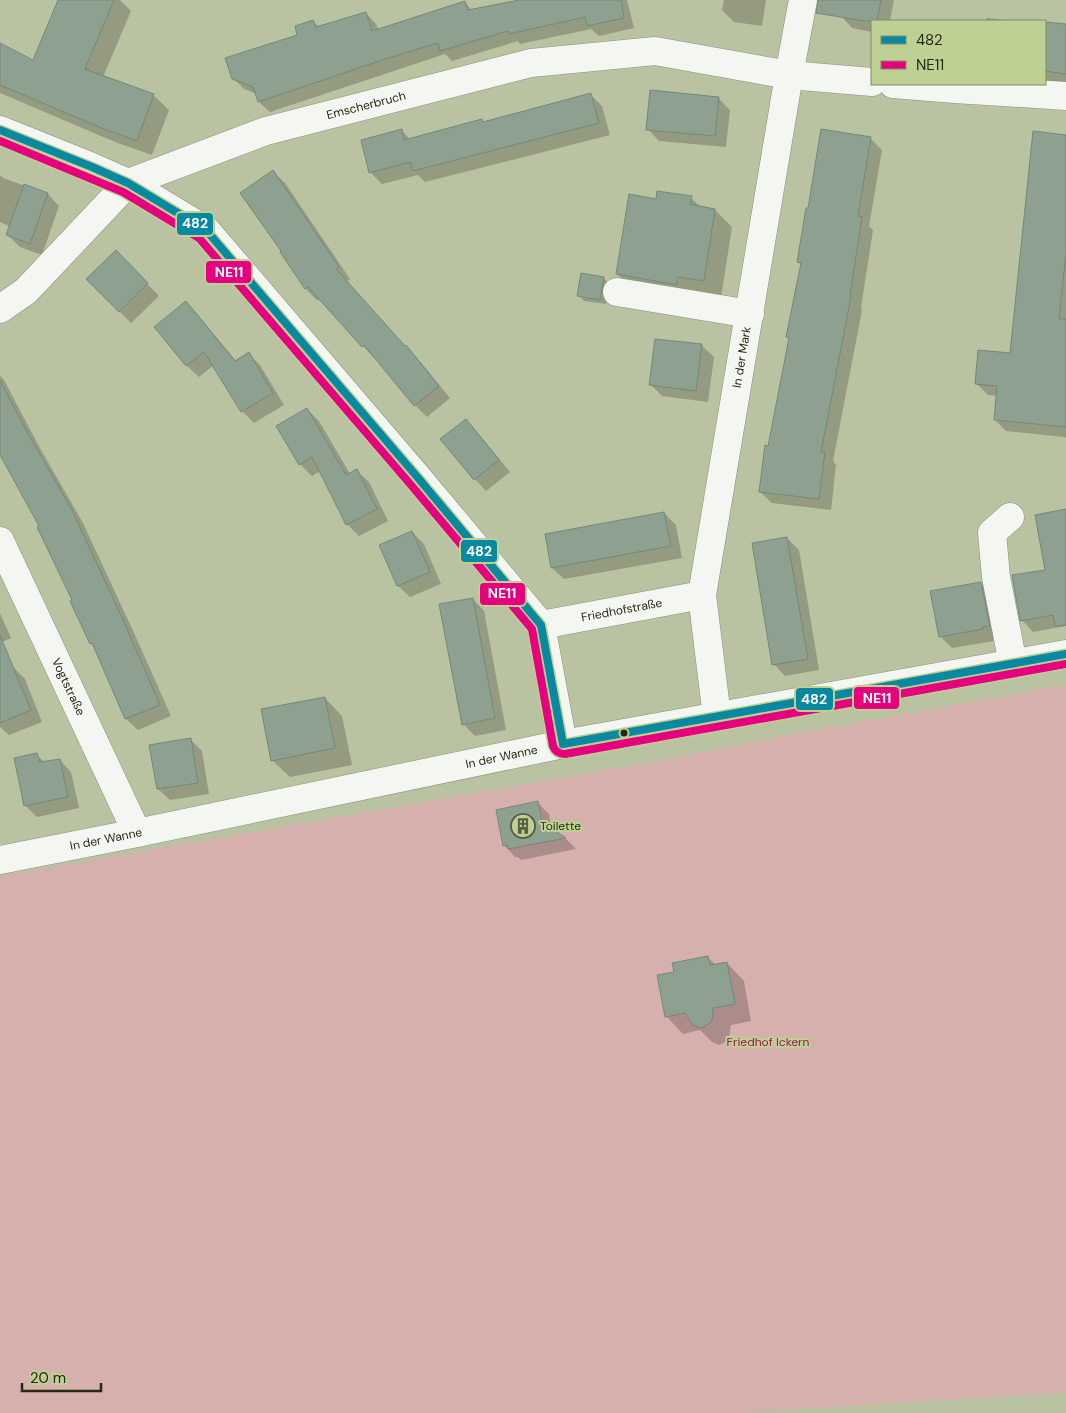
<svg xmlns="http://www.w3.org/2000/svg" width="1066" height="1413" font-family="'DM Sans',sans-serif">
  <rect width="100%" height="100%" fill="#b9c2a1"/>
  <polygon fill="#d6b0ad" points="1066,685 1066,1393 732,1413 0,1413 0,876 647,763 805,732"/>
  <g fill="#0003">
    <polygon points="59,0 120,0 131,11 103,77 153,95 169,110 152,155 115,142 0,93 0,45 33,61"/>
    <polygon points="523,0 627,0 634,28 599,36 591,29 520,44 518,41 452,61 445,54 270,112 259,102 257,94 244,89 233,78 299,35 313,21 319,27 366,13 376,24 379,31 465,3 473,11"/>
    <polygon points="724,0 766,0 762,26 734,22 722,10"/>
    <polygon points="844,0 894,0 890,21 872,21 872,32 852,28 841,16"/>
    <polygon points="986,18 1021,21 986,21"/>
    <polygon points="1045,23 1066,25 1066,84 1045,82"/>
    <polygon points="591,95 602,106 610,135 425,182 418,175 382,184 370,172 401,130 410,139 481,120 484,123"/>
    <polygon points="718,98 730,110 726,147 659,141 648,129"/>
    <polygon points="1066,136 1066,438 1064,437 1006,431 995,420 997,396 988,395 977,384 1011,354"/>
    <polygon points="870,138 882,150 869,226 873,230 861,308 862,310 833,461 836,465 831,510 772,503 760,492 790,339 802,265 798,262"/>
    <polygon points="273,172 285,183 350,279 347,281 406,347 417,358 450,398 427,417 415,405 375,357 374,358 363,346 320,299 317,300 306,289"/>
    <polygon points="0,175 3,178 48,194 59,206 42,255 20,247 8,235 11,227 0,222"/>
    <polygon points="691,198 701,207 715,210 732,227 721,298 635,291 617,274"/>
    <polygon points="116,252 159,296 131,323 88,279"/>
    <polygon points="603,278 609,283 606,304 584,301 579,295"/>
    <polygon points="186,303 198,315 236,361 248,354 260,365 284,405 254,423 242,411 214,365 199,377 187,366 156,327"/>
    <polygon points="656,340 702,346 714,357 708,402 662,396 650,384"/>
    <polygon points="0,376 4,380 41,450 83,523 135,635 171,716 138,730 126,719 95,647 91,643 74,600 41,527 0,452"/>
    <polygon points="307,409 319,421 350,474 357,471 369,482 388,521 359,536 347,524 320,471 312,476 300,464"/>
    <polygon points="466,420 477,432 510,472 486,491 475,479"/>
    <polygon points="1066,511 1066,626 1033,632 1022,620 1046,571"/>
    <polygon points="664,513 676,525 682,558 564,579 552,568"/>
    <polygon points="412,532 424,544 441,584 410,597 398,586 381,546"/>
    <polygon points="787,538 799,550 819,670 785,676 774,664"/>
    <polygon points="981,583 992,595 1001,637 993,639 994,641 952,648 940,636"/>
    <polygon points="473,599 484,611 506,730 475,736 463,724"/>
    <polygon points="0,613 11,638 0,643"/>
    <polygon points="13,667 25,679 42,722 9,735 0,727 0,673"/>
    <polygon points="325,698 342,716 352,765 290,777 272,760"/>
    <polygon points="190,739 202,751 209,794 170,800 158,789"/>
    <polygon points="37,755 44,762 60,760 71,772 79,808 37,817 25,805"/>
    <polygon points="538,803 549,814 552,830 565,838 576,849 521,860 518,857 515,857 504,845"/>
    <polygon points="708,958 716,965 727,963 744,981 751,1021 731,1025 729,1038 727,1041 719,1045 712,1042 700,1030 683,1034 666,1016 676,973"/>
  </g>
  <g fill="#8ea190" stroke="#748978">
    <polygon points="58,0 114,0 85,69 154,94 137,141 99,127 0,85 0,43 33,60"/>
    <polygon points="519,0 621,0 624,18 587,26 585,17 509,34 508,31 440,51 438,43 382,60 258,102 253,87 232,79 225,58 297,35 295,26 313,20 316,27 366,12 372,31 465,1 468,10"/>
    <polygon points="818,0 881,0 877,21 864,21 816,13"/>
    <polygon points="1045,22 1066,24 1066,74 1045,71"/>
    <polygon points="650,90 719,97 715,136 646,130"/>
    <polygon points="591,93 599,123 413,171 410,162 369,173 361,140 402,129 404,140 482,119 483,122"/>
    <polygon points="821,129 871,137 858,216 862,217 850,296 851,297 821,452 825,452 819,499 759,492 765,445 768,446 789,338 786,337 801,263 797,262 806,208 808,208"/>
    <polygon points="1033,131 1066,135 1066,253 1059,319 1066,319 1066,427 994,420 997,386 975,384 978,350 1010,353"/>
    <polygon points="273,170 339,267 336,269 405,346 406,345 439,386 414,406 364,345 362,347 308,287 305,289 280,252 281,251 240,193"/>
    <polygon points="24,184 48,193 30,244 6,235"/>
    <polygon points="657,191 692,196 690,204 715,209 704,281 678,277 677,285 616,274 629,194 656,199"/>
    <polygon points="116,250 148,283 119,312 86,279"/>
    <polygon points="581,273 604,277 600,300 577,296"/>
    <polygon points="186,301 235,361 249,352 273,393 241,412 204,352 186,366 154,327"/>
    <polygon points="655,339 702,344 696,391 649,385"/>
    <polygon points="0,381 30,437 72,510 124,622 160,705 125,719 92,643 90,644 70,601 72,600 37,527 39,526 0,455"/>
    <polygon points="307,408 346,475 357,469 377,509 346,525 312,457 299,465 276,426"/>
    <polygon points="466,419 499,460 474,480 440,439"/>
    <polygon points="1066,509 1066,625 1055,626 1053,615 1020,621 1012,575 1045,570 1035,515"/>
    <polygon points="664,512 671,546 551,568 545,534"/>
    <polygon points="412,531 430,572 397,586 379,545"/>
    <polygon points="787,537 808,659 772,665 752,543"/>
    <polygon points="981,582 990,626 982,627 983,629 939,637 930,591"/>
    <polygon points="473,598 495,718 462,725 439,604"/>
    <polygon points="0,635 31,710 0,723"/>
    <polygon points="325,697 335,748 271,761 261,709"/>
    <polygon points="191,738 198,783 157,789 149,745"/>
    <polygon points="37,753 40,762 60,759 68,797 24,806 14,758"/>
    <polygon points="538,801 542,822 566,838 508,849 507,845 503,846 496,810"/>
    <polygon points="708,956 710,965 727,962 735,1004 713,1008 712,1020 709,1024 701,1028 693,1025 685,1013 665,1017 657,975 674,972 672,963"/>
  </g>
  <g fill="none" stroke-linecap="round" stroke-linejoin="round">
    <defs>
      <g id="minor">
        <polyline points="893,84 955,89 1066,96"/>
        <polyline points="0,130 92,167 128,183 206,230 419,479 541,625 563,744"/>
        <polyline points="617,292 750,314"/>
        <path id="s1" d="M 0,309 L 26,291 L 128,183 L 266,131 L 531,63 L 655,51 L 789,75 L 872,82"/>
        <polyline points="1010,517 992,533 996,577 1013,664"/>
        <path id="s2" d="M 0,541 L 137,833"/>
        <path id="s3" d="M 541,625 L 702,595"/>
        <path id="s4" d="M 717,717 L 702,595 L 789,75 L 803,0"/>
        <path id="s5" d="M 0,860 L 137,833 L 563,744 L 1066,654"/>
      </g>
    </defs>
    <use href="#minor" stroke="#8c937a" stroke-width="29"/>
    <use href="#minor" stroke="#f4f6f1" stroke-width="28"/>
    <defs>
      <g id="bus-1">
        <polyline points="0,130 92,167 128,183 206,230 419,479 541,625 563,744"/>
        <polyline points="563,744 1066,654"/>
      </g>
      <path id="bus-2" d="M 0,141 L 123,192 L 199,238 L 411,485 L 532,629 L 553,746 C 555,751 559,754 565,754 L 1066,664"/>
    </defs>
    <use href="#bus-1" stroke="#bfd094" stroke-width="11"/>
    <use href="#bus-2" stroke="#bfd094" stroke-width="11"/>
    <use href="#bus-1" stroke="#09899f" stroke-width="8"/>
    <use href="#bus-2" stroke="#e5007d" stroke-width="8"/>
  </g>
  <defs>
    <symbol id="building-ring" viewBox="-11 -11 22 22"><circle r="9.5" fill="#bfd094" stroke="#585f44" stroke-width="1.5"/><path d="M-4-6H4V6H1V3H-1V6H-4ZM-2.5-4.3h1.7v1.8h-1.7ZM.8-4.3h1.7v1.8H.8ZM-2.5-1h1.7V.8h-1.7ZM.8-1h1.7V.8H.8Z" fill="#585f44"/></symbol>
  </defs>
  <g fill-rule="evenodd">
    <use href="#building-ring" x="509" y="812" width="28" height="28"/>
  </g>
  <circle fill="#242a12" stroke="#bfd094" stroke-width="2" cx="624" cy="733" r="4.5"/>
  <g text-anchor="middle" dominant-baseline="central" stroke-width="4" stroke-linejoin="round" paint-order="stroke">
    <g font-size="12" fill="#242a12" stroke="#bfd094">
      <text stroke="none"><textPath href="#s1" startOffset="431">Emscherbruch</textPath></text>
      <text stroke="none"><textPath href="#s4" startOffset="364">In der Mark</textPath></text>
      <text stroke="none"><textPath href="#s3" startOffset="82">Friedhofstraße</textPath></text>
      <text stroke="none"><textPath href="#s2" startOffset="161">Vogtstraße</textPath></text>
      <text stroke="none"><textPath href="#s5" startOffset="512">In der Wanne</textPath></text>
      <text stroke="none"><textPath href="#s5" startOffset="108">In der Wanne</textPath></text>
    </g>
    <g font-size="12" fill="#242a12" stroke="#bfd094" text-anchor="start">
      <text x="540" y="826">Toilette</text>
    </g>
    <g font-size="12" fill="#94184d" stroke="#bfd094">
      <text x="768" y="1042">Friedhof Ickern</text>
    </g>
  </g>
  <g stroke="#bfd094" stroke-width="2">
    <rect x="176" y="212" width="38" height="24" rx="5" fill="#09899f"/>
    <rect x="205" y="260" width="47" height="24" rx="5" fill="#e5007d"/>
    <rect x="460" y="539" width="38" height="24" rx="5" fill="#09899f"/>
    <rect x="479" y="582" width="47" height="24" rx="5" fill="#e5007d"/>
    <rect x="853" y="686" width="47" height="24" rx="5" fill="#e5007d"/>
    <rect x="795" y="687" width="39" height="24" rx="5" fill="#09899f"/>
  </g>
  <g font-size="14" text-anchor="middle" font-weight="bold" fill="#fff">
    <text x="195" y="228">482</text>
    <text x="229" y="277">NE11</text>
    <text x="479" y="556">482</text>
    <text x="502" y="598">NE11</text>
    <text x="877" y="703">NE11</text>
    <text x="814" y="704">482</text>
  </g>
  <rect x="871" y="20" width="175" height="65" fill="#bfd094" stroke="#818e60"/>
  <rect x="881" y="36" width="25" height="8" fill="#09899f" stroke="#818e60"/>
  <text x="916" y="45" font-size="15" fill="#242a12">482</text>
  <rect x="881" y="61" width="25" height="8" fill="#e5007d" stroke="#818e60"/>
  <text x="916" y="70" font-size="15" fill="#242a12">NE11</text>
  <path d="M22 1383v8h79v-8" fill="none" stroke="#242a12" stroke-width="2.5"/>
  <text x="30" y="1383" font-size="15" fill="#242a12" stroke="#bfd094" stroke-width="4" paint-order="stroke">20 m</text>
</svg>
